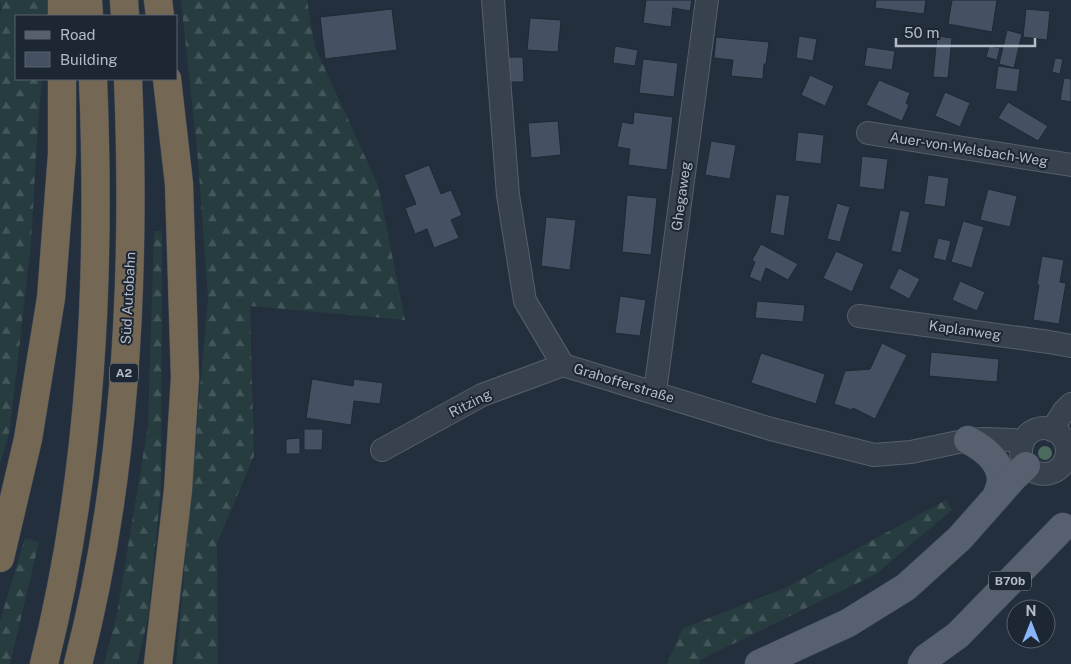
<svg xmlns="http://www.w3.org/2000/svg" width="1071" height="664" font-family="'Public Sans',sans-serif">
  <defs>
    <pattern id="forest-firs" width="22" height="20" patternUnits="userSpaceOnUse" patternTransform="scale(1.25)"><rect width="22" height="20" fill="#263c3f"/><path d="M5 1l3.5 6h-7zM16 11l3.5 6h-7z" fill="#435659"/></pattern>
  </defs>
  <rect width="100%" height="100%" fill="#242f3e"/>
  <g fill="url(#forest-firs)">
    <polygon points="0,0 48,0 49,16 16,16 16,79 42,79 38,124 31,242 10,429 0,464 0,13 2,10"/>
    <polygon points="181,0 307,0 315,47 378,185 405,320 250,306 254,456 217,543 218,664 176,664 208,298 198,160"/>
    <polygon points="154,231 162,231 161,488 148,618 137,664 104,664 117,613 148,425"/>
    <polygon points="946,500 952,510 876,574 700,660 699,664 667,664 682,629 785,588"/>
    <polygon points="25,538 39,542 10,664 0,664 0,621"/>
  </g>
  <g fill="#455162" stroke="#1f2835">
    <polygon points="646,0 692,0 690,11 673,8 671,27 643,23"/>
    <polygon points="876,0 926,0 924,14 875,8"/>
    <polygon points="952,0 997,0 992,32 948,24"/>
    <polygon points="392,9 397,50 325,59 320,17"/>
    <polygon points="1026,9 1050,11 1047,40 1023,37"/>
    <polygon points="530,18 561,20 558,52 527,50"/>
    <polygon points="1007,30 1022,34 1014,68 999,64"/>
    <polygon points="799,36 817,39 813,61 796,58"/>
    <polygon points="937,36 952,38 948,78 933,77"/>
    <polygon points="716,37 769,42 766,64 764,64 763,79 731,76 733,60 714,58"/>
    <polygon points="615,46 638,50 635,66 613,63"/>
    <polygon points="989,46 1000,48 997,60 986,57"/>
    <polygon points="867,47 895,51 892,70 864,66"/>
    <polygon points="506,57 523,57 524,82 506,82"/>
    <polygon points="1055,58 1063,59 1060,74 1052,72"/>
    <polygon points="643,59 678,63 674,97 639,93"/>
    <polygon points="998,66 1020,69 1017,92 995,89"/>
    <polygon points="810,75 834,86 825,106 801,95"/>
    <polygon points="1064,78 1071,79 1071,102 1060,100"/>
    <polygon points="879,80 910,93 906,103 909,105 902,121 866,105"/>
    <polygon points="945,92 970,103 960,127 935,116"/>
    <polygon points="1008,102 1048,126 1038,141 998,118"/>
    <polygon points="634,112 673,117 667,170 628,165 630,149 617,147 622,122 633,124"/>
    <polygon points="558,121 561,155 531,158 528,123"/>
    <polygon points="798,132 824,135 821,164 795,161"/>
    <polygon points="711,141 736,145 730,179 705,175"/>
    <polygon points="862,156 888,159 884,190 859,187"/>
    <polygon points="429,165 441,194 451,190 462,215 451,220 459,238 434,248 427,229 415,234 405,208 416,204 404,175"/>
    <polygon points="928,175 949,178 945,207 924,204"/>
    <polygon points="988,189 1017,196 1010,227 980,220"/>
    <polygon points="776,194 790,196 784,236 770,233"/>
    <polygon points="627,195 657,198 651,255 622,252"/>
    <polygon points="837,203 850,207 840,242 827,239"/>
    <polygon points="900,210 910,212 901,253 891,251"/>
    <polygon points="546,217 576,220 570,270 541,266"/>
    <polygon points="963,221 984,227 972,268 951,262"/>
    <polygon points="938,238 951,241 946,261 933,258"/>
    <polygon points="761,244 798,264 788,280 766,268 761,282 749,277 755,262 752,260"/>
    <polygon points="836,251 864,264 852,292 823,278"/>
    <polygon points="1042,256 1064,260 1060,282 1066,283 1059,324 1033,320 1039,285 1037,285"/>
    <polygon points="899,268 920,279 909,299 889,288"/>
    <polygon points="960,281 985,292 977,311 952,300"/>
    <polygon points="620,296 646,300 640,336 615,333"/>
    <polygon points="757,301 805,305 803,322 755,318"/>
    <polygon points="882,343 907,355 875,419 853,408 852,410 834,404 845,371 870,369"/>
    <polygon points="931,352 999,359 997,382 929,376"/>
    <polygon points="761,353 825,374 816,404 751,383"/>
    <polygon points="312,379 353,386 354,379 383,383 380,404 354,401 351,425 306,418"/>
    <polygon points="304,429 323,429 322,450 304,450"/>
    <polygon points="300,438 300,454 286,454 286,439"/>
  </g>
  <g fill="none" stroke-linecap="round" stroke-linejoin="round">
    <defs>
      <g id="minor">
        <polyline points="493,0 508,195 525,301 563,365 771,429 874,455 911,452 968,440 984,439 1013,440 1022,445"/>
        <polyline points="868,133 1071,165"/>
        <polyline points="859,316 1049,342 1071,346"/>
        <polyline points="655,392 707,0"/>
        <circle cx="1044" cy="451" r="23"/>
        <polyline points="1052,430 1064,411 1071,404"/>
        <polyline points="382,450 482,395 563,365"/>
      </g>
      <g id="major">
        <path d="M 968,440 C 983,448 1001,461 1001,480 C 1001,485 998,491 997,496"/>
        <polyline points="759,664 848,623 906,587 960,538 1014,477 1026,466"/>
        <polyline points="922,664 926,658 958,635 1063,527"/>
      </g>
      <g id="highway">
        <polyline points="62,0 62,16"/>
        <polyline points="88,0 89,16"/>
        <polyline points="124,0 125,16"/>
        <polyline points="158,0 160,16"/>
        <polyline points="0,558 28,439 51,298 62,154 62,79"/>
        <path d="M 44,664 C 92,473 101,275 93,79"/>
        <path d="M 78,664 C 127,475 136,273 128,79"/>
        <polyline points="158,664 178,490 185,378 179,184 167,79"/>
      </g>
    </defs>
    <use href="#minor" stroke="#565f6c" stroke-width="24"/>
    <use href="#major" stroke="#414a57" stroke-width="29"/>
    <use href="#highway" stroke="#434c59" stroke-width="29"/>
    <use href="#minor" stroke="#38414e" stroke-width="22"/>
    <use href="#major" stroke="#56606e" stroke-width="28"/>
    <use href="#highway" stroke="#746855" stroke-width="28"/>
  </g>
  <circle fill="#4b6a5d" cx="1045" cy="453" r="7"/>
  <g text-anchor="middle" dominant-baseline="central" stroke-width="4" stroke-linejoin="round" paint-order="stroke">
    <g fill="#1d2633" stroke="#878f9c" stroke-width="1">
      <rect x="110" y="363.5" width="28" height="19" rx="4"/>
      <rect x="989" y="571.5" width="42" height="19" rx="4"/>
    </g>
    <g font-size="12" font-weight="bold" fill="#b4bcc9">
      <text x="124" y="373">A2</text>
      <text x="1010" y="581">B70b</text>
    </g>
    <g font-size="14" fill="#b4bcc9" stroke="#1d2633">
      <text transform="translate(969 149) rotate(9)">Auer-von-Welsbach-Weg</text>
      <text transform="translate(681 196) rotate(-82)">Ghegaweg</text>
      <text transform="translate(128 298) rotate(-87)">Süd Autobahn</text>
      <text transform="translate(965 330) rotate(8)">Kaplanweg</text>
      <text transform="translate(624 383) rotate(17)">Grahofferstraße</text>
      <text transform="translate(470 403) rotate(-27)">Ritzing</text>
    </g>
  </g>
  <rect x="15" y="15" width="162" height="65" fill="#1d2633" stroke="#59626f"/>
  <rect x="25" y="31" width="25" height="8" fill="#56606e" stroke="#59626f"/>
  <text x="60" y="40" font-size="15" fill="#b4bcc9">Road</text>
  <rect x="25" y="52" width="25" height="15" fill="#455162" stroke="#59626f"/>
  <text x="60" y="65" font-size="15" fill="#b4bcc9">Building</text>
  <g transform="translate(1031 624)"><circle r="24" fill="#1d2633" stroke="#59626f"/>
  <path d="M0-4L9 19L0 12L-9 19Z" fill="#8ab4f8"/>
  <text y="-8" font-size="14" font-weight="bold" text-anchor="middle" fill="#b4bcc9">N</text>
  </g>
  <path d="M896 38v8h139v-8" fill="none" stroke="#b4bcc9" stroke-width="2.5"/>
  <text x="904" y="38" font-size="15" fill="#b4bcc9" stroke="#1d2633" stroke-width="4" paint-order="stroke">50 m</text>
</svg>
